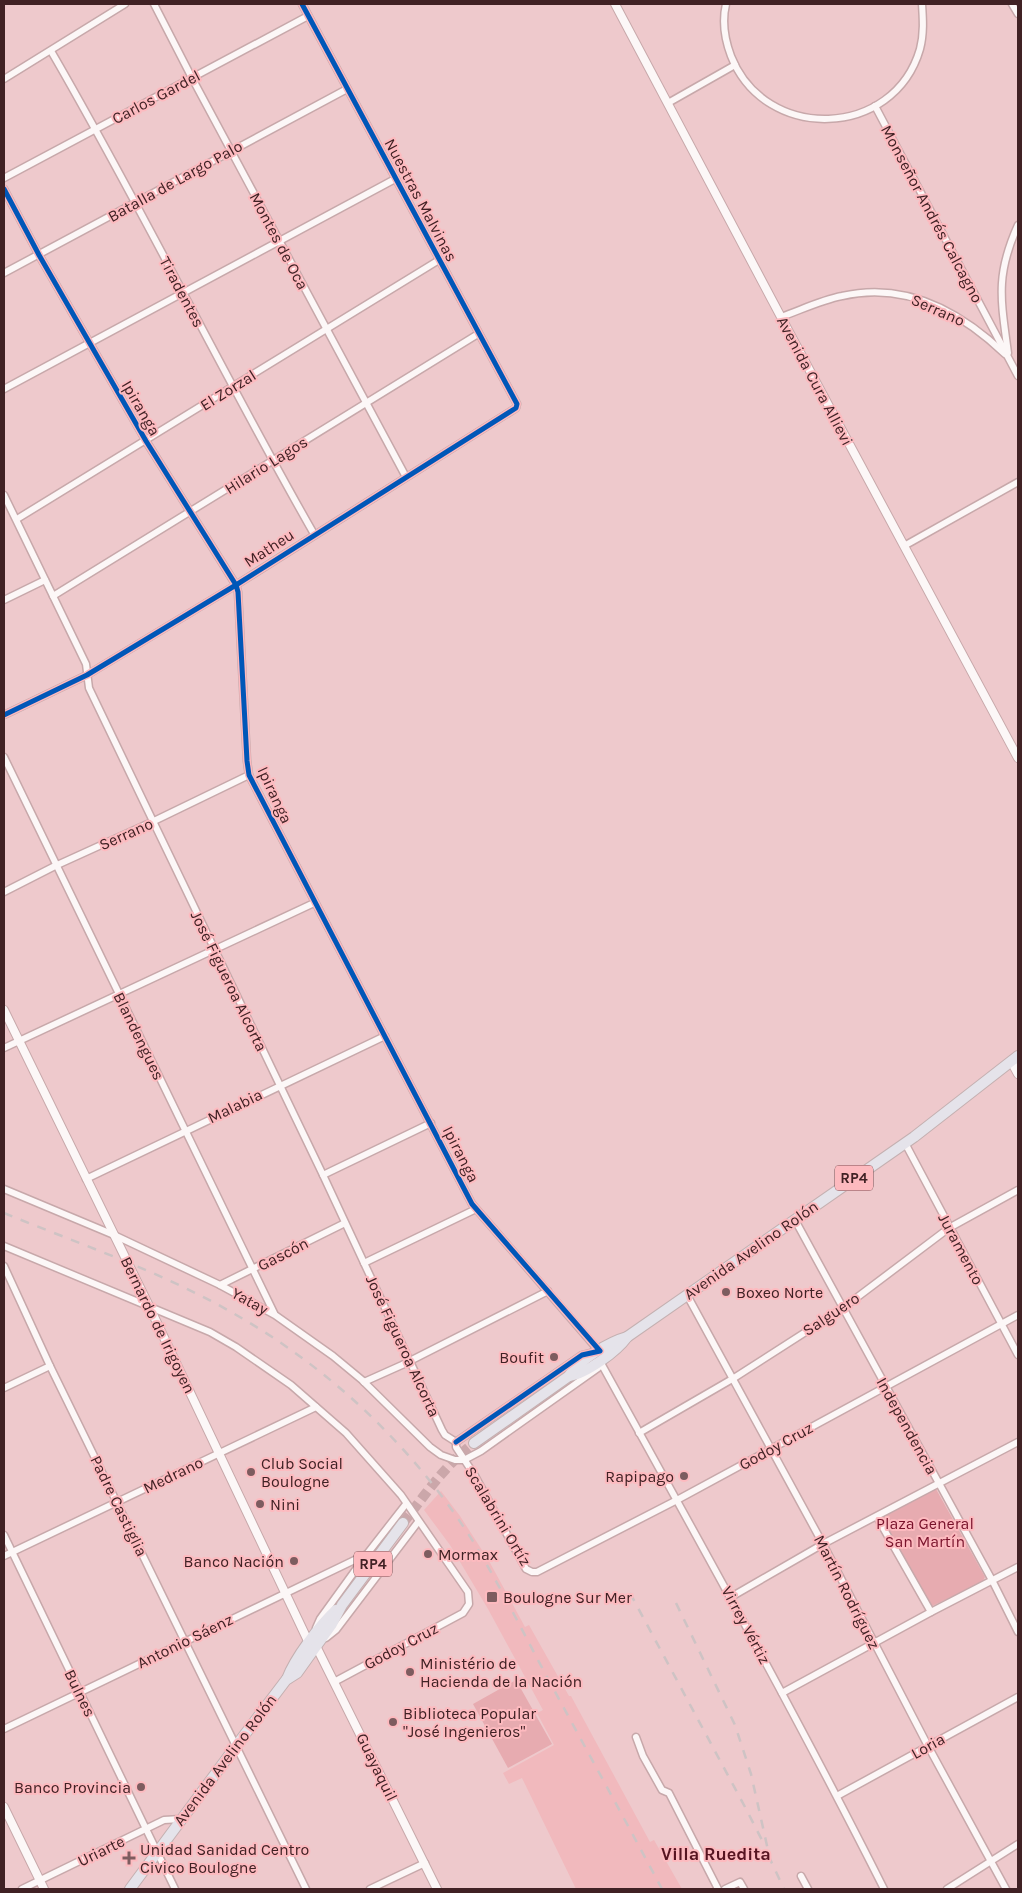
<svg xmlns="http://www.w3.org/2000/svg" width="1022" height="1893" font-family="Karla,sans-serif">
  <rect width="100%" height="100%" fill="#eec9cc"/>
  <polygon fill="#f1b9bd" points="441,1491 460,1516 489,1561 525,1627 529,1625 569,1696 571,1696 650,1842 654,1840 682,1889 576,1889 522,1778 509,1784 503,1773 554,1745 537,1713 543,1710 488,1609 450,1545 424,1510"/>
  <g fill="#e7abb0">
    <polygon points="936,1489 985,1577 982,1583 932,1606 881,1517"/>
    <polygon points="516,1680 552,1744 508,1768 473,1704"/>
  </g>
  <g fill="none" stroke-linecap="round" stroke-linejoin="round">
    <path stroke="#cba7aa" stroke-width="10" stroke-dasharray="10 5" stroke-linecap="butt" d="M 403,1523 C 425,1495 445,1465 474,1443"/>
    <defs>
      <g id="minor">
        <polyline points="154,4 192,78 406,477"/>
        <path d="M 726,4 C 722,21 725,40 731,56 C 765,143 894,139 920,49 C 924,34 923,19 922,4"/>
        <polyline points="1012,4 1018,14"/>
        <path d="M 51,51 C 143,209 223,375 314,534"/>
        <polyline points="4,79 125,4"/>
        <polyline points="668,103 735,65"/>
        <polyline points="875,106 1018,376"/>
        <polyline points="4,178 308,16"/>
        <polyline points="4,189 39,255 146,441 236,585 238,592 247,761 249,775 472,1204 599,1351"/>
        <polyline points="4,273 347,89"/>
        <path d="M 781,317 C 801,310 821,300 842,296 C 906,281 961,312 1005,354"/>
        <path d="M 1008,353 C 1001,300 995,276 1018,225"/>
        <polyline points="4,389 395,179"/>
        <polyline points="4,495 86,664 89,688 323,1175 442,1430 445,1435 456,1442"/>
        <polyline points="17,519 439,260"/>
        <polyline points="904,546 1018,482"/>
        <polyline points="53,596 478,334"/>
        <polyline points="4,600 45,580"/>
        <polyline points="4,715 87,675 236,585 516,408 517,404 302,4"/>
        <polyline points="4,757 274,1313"/>
        <polyline points="4,892 55,866 154,821 249,775"/>
        <polyline points="4,1048 314,903"/>
        <polyline points="905,1143 1018,1355"/>
        <polyline points="323,1175 431,1123"/>
        <polyline points="86,1179 385,1036"/>
        <polyline points="4,1189 114,1235 220,1285 275,1315 333,1356 362,1380 430,1447 441,1455 455,1460 464,1460 481,1451 598,1368"/>
        <polyline points="795,1220 993,1582 1018,1632"/>
        <polyline points="4,1246 210,1332 236,1347 291,1385 346,1433 401,1495 468,1592 469,1604 463,1613 334,1682"/>
        <polyline points="364,1263 476,1209"/>
        <polyline points="4,1266 50,1366 306,1889"/>
        <polyline points="220,1285 345,1223"/>
        <polyline points="687,1295 823,1544 928,1746 1006,1889"/>
        <path d="M 602,1365 C 698,1539 795,1712 884,1889"/>
        <polyline points="364,1382 402,1365 548,1291"/>
        <polyline points="4,1388 50,1366"/>
        <polyline points="639,1433 734,1378 843,1308 949,1228 1018,1190"/>
        <polyline points="456,1442 582,1355 590,1353"/>
        <polyline points="456,1442 456,1447 475,1476 526,1569 532,1572 537,1572 677,1500 1018,1315"/>
        <polyline points="877,1517 931,1612"/>
        <polyline points="4,1535 175,1889"/>
        <polyline points="4,1556 316,1407"/>
        <polyline points="731,1597 823,1544 1018,1442"/>
        <polyline points="316,1628 320,1619 367,1554 406,1504"/>
        <polyline points="326,1638 336,1630 418,1522"/>
        <polyline points="782,1693 931,1612 1018,1567"/>
        <polyline points="4,1729 367,1554"/>
        <polyline points="636,1737 643,1756 662,1790 669,1793 718,1889"/>
        <polyline points="837,1796 1018,1697"/>
        <polyline points="801,1876 808,1889"/>
        <polyline points="22,1889 164,1820 181,1819"/>
        <polyline points="370,1889 425,1863"/>
        <polyline points="725,1889 740,1882 744,1889"/>
        <polyline points="947,1889 1018,1844"/>
      </g>
      <g id="tertiary">
        <polyline points="615,4 781,317 1018,758"/>
        <polyline points="4,1010 149,1306 309,1643"/>
        <polyline points="1011,1061 1018,1074"/>
        <polyline points="316,1646 437,1889"/>
        <polyline points="4,1807 44,1889"/>
      </g>
      <g id="primary">
        <path d="M 569,1376 C 586,1374 617,1351 627,1337 L 914,1137 L 1018,1056"/>
        <path d="M 474,1443 L 569,1376 C 579,1360 609,1342 627,1337"/>
        <path d="M 287,1679 C 295,1658 319,1626 336,1610"/>
        <polyline points="130,1889 236,1746 286,1680 297,1673 332,1624 342,1605 403,1523"/>
      </g>
    </defs>
    <use href="#minor" stroke="#c7a8aa" stroke-width="9"/>
    <use href="#tertiary" stroke="#c7a8aa" stroke-width="10"/>
    <use href="#primary" stroke="#c4b0b1" stroke-width="12"/>
    <use href="#minor" stroke="#fcf7f7" stroke-width="6"/>
    <use href="#tertiary" stroke="#fcf7f7" stroke-width="8"/>
    <use href="#primary" stroke="#e5e3ea" stroke-width="10"/>
    <g stroke="#cec3c4" stroke-width="2.5" stroke-dasharray="9 9" stroke-linecap="butt">
      <path d="M 4,1213 C 82,1245 165,1273 238,1316 C 332,1370 416,1450 474,1543 C 500,1586 523,1632 547,1677 C 585,1747 624,1818 662,1889"/>
      <polyline points="630,1593 745,1807 762,1840"/>
      <polyline points="676,1603 735,1725 751,1774 770,1859 784,1889"/>
    </g>
    <defs>
      <g id="cycleway">
        <polyline points="4,189 39,255 146,441 236,585 238,592 247,761 249,775 472,1204 600,1351 582,1355 456,1442"/>
        <polyline points="4,715 87,675 236,585 516,408 517,404 302,4"/>
      </g>
    </defs>
    <use href="#cycleway" stroke="#fdbabf" stroke-width="8"/>
    <use href="#cycleway" stroke="#0057b8" stroke-width="5"/>
  </g>
  <g fill="#7d5c5f" stroke="#fdbabf" stroke-width="2">
    <circle cx="726" cy="1292" r="5"/>
    <circle cx="554" cy="1357" r="5"/>
    <circle cx="251" cy="1472" r="5"/>
    <circle cx="684" cy="1476" r="5"/>
    <circle cx="260" cy="1504" r="5"/>
    <circle cx="428" cy="1554" r="5"/>
    <circle cx="294" cy="1561" r="5"/>
    <rect x="486" y="1591" width="12" height="12" rx="2.5"/>
    <circle cx="410" cy="1672" r="5"/>
    <circle cx="393" cy="1722" r="5"/>
    <circle cx="141" cy="1787" r="5"/>
    <path d="M126.5 1850.5h5v5h5v5h-5v5h-5v-5h-5v-5h5z"/>
  </g>
  <g text-anchor="middle" dominant-baseline="central" stroke-width="4" stroke-linejoin="round" paint-order="stroke">
    <g fill="#fdbabf" stroke="#794f52" stroke-width="1">
      <rect x="835" y="1165.5" width="38" height="25" rx="4"/>
      <rect x="354" y="1551.5" width="38" height="25" rx="4"/>
    </g>
    <g font-size="15" font-weight="bold" fill="#402124">
      <text x="854" y="1178">RP4</text>
      <text x="373" y="1564">RP4</text>
    </g>
    <g font-size="16" fill="#402124" stroke="#fdbabf">
      <text transform="translate(156 97) rotate(-28)">Carlos Gardel</text>
      <text transform="translate(175 181) rotate(-29)">Batalla de Largo Palo</text>
      <text transform="translate(421 200) rotate(62)">Nuestras Malvinas</text>
      <text transform="translate(932 214) rotate(62)">Monseñor Andrés Calcagno</text>
      <text transform="translate(279 241) rotate(62)">Montes de Oca</text>
      <text transform="translate(182 292) rotate(62)">Tiradentes</text>
      <text transform="translate(938 310) rotate(24)">Serrano</text>
      <text transform="translate(815 381) rotate(62)">Avenida Cura Allievi</text>
      <text transform="translate(228 390) rotate(-32)">El Zorzal</text>
      <text transform="translate(141 408) rotate(60)">Ipiranga</text>
      <text transform="translate(266 465) rotate(-32)">Hilario Lagos</text>
      <text transform="translate(269 548) rotate(-33)">Matheu</text>
      <text transform="translate(275 795) rotate(65)">Ipiranga</text>
      <text transform="translate(126 834) rotate(-24)">Serrano</text>
      <text transform="translate(229 981) rotate(64)">José Figueroa Alcorta</text>
      <text transform="translate(139 1036) rotate(64)">Blandengues</text>
      <text transform="translate(235 1106) rotate(-26)">Malabia</text>
      <text transform="translate(461 1154) rotate(63)">Ipiranga</text>
      <text transform="translate(961 1249) rotate(62)">Juramento</text>
      <text transform="translate(751 1250) rotate(-35)">Avenida Avelino Rolón</text>
      <text transform="translate(283 1254) rotate(-27)">Gascón</text>
      <text transform="translate(250 1301) rotate(29)">Yatay</text>
      <text transform="translate(831 1314) rotate(-34)">Salguero</text>
      <text transform="translate(158 1325) rotate(64)">Bernardo de Irigoyen</text>
      <text transform="translate(403 1346) rotate(65)">José Figueroa Alcorta</text>
      <text transform="translate(907 1426) rotate(61)">Independencia</text>
      <text transform="translate(776 1446) rotate(-29)">Godoy Cruz</text>
      <text transform="translate(173 1475) rotate(-26)">Medrano</text>
      <text transform="translate(119 1506) rotate(64)">Padre Castiglia</text>
      <text transform="translate(498 1516) rotate(59)">Scalabrini Ortíz</text>
      <text transform="translate(847 1592) rotate(63)">Martín Rodríguez</text>
      <text transform="translate(746 1625) rotate(62)">Virrey Vértiz</text>
      <text transform="translate(185 1641) rotate(-26)">Antonio Sáenz</text>
      <text transform="translate(401 1646) rotate(-28)">Godoy Cruz</text>
      <text transform="translate(80 1693) rotate(64)">Bulnes</text>
      <text transform="translate(928 1746) rotate(-29)">Loria</text>
      <text transform="translate(225 1760) rotate(-53)">Avenida Avelino Rolón</text>
      <text transform="translate(377 1767) rotate(64)">Guayaquil</text>
      <text transform="translate(101 1851) rotate(-26)">Uriarte</text>
    </g>
    <g font-size="16" fill="#402124" stroke="#fdbabf" text-anchor="start">
      <text x="736" y="1292">Boxeo Norte</text>
      <text x="544" y="1357" text-anchor="end">Boufit</text>
      <text x="261" y="1463">Club Social<tspan x="261" dy="18">Boulogne</tspan></text>
      <text x="674" y="1476" text-anchor="end">Rapipago</text>
      <text x="270" y="1504">Nini</text>
      <text x="438" y="1554">Mormax</text>
      <text x="284" y="1561" text-anchor="end">Banco Nación</text>
      <text x="503" y="1597">Boulogne Sur Mer</text>
      <text x="420" y="1663">Ministério de<tspan x="420" dy="18">Hacienda de la Nación</tspan></text>
      <text x="403" y="1713">Biblioteca Popular<tspan x="403" dy="18">"José Ingenieros"</tspan></text>
      <text x="131" y="1787" text-anchor="end">Banco Provincia</text>
      <text x="140" y="1849">Unidad Sanidad Centro<tspan x="140" dy="18">Civico Boulogne</tspan></text>
    </g>
    <g font-size="16" fill="#78112a" stroke="#fdbabf">
      <text x="925" y="1523">Plaza General<tspan x="925" dy="18">San Martín</tspan></text>
    </g>
    <g font-size="18" font-weight="bold" fill="#571421" stroke="#fdbabf">
      <text x="716" y="1854">Villa Ruedita</text>
    </g>
  </g>
  <rect width="1022" height="1893" fill="none" stroke="#402124" stroke-width="10"/>
</svg>
